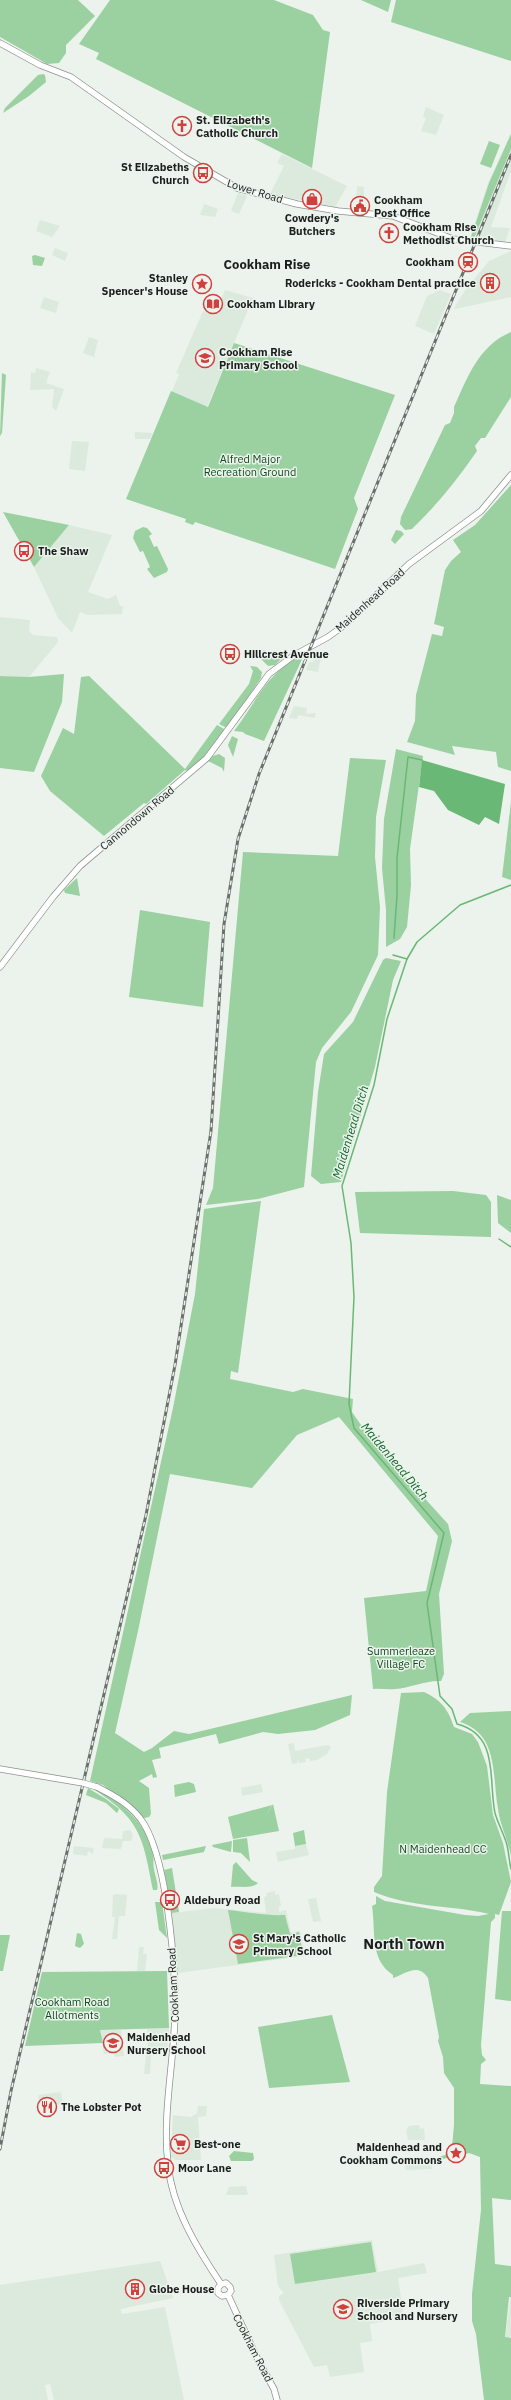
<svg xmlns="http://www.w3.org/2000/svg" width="511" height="2400" font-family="'IBM Plex Sans',sans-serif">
  <rect width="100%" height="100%" fill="#ebf3ec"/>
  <g fill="#dceadd">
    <polygon points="426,107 444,115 436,135 421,131 426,118 423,116"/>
    <polygon points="511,133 511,171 491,227 510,228 505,243 485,242 470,238 488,183"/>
    <polygon points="282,154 347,186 335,207 270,194 284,166 277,163"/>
    <polygon points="357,186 364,187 363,210 356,209"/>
    <polygon points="238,193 247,196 239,214 231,211"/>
    <polygon points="204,204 218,209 215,217 200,215"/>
    <polygon points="40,220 60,226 52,237 36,231"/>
    <polygon points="55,248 68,253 65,261 52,255"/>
    <polygon points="511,251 511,297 455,309 454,308 466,289 489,261"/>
    <polygon points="225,290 253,298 207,407 172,392 179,374 176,373 203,311 215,315"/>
    <polygon points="440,290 451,294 434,334 415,326 427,296"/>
    <polygon points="44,297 59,302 56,313 40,308"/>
    <polygon points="89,337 98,340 94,357 83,353"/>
    <polygon points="36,368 50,372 46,383 64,389 56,411 52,407 54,389 30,390 31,372 35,373"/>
    <polygon points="135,432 153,433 150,439 135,439"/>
    <polygon points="72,441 89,442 85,471 69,469"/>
    <polygon points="69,525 112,535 88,592 108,599 116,595 120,606 123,606 122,614 88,615 80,612 72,633 58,618 34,567"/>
    <polygon points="0,617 30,620 29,631 33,635 57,637 58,642 29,677 0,676"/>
    <polygon points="314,658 321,658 318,672 306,670 309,662 313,662"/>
    <polygon points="294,706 307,708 306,714 316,713 314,718 298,715 297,719 289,718"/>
    <polygon points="294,1743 295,1751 328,1745 331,1747 327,1754 317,1760 310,1761 309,1758 305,1759 306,1762 299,1763 298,1760 297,1763 292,1764 288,1744"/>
    <polygon points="261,1784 263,1792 242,1796 241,1788"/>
    <polygon points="130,1830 133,1835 131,1841 123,1841 121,1849 102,1848 104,1838 122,1839 123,1831"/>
    <polygon points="306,1844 309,1855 278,1862 276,1852 295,1849 295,1846"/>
    <polygon points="74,1846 94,1848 93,1854 88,1851 87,1856 73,1854"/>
    <polygon points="275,1891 275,1895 279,1894 281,1906 279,1907 279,1912 286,1910 291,1932 300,1931 305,1956 178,1973 172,1913 214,1908 266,1913 264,1897 267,1896 266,1893"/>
    <polygon points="116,1894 127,1895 125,1916 119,1916 117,1939 112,1939 115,1917 112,1917 113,1895"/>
    <polygon points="316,1898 321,1921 313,1922 308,1899"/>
    <polygon points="139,1947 144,1947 143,1954 147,1954 145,1971 137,1971"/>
    <polygon points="169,2028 167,2052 148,2052 147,2029"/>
    <polygon points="100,2030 121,2030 124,2056 115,2057 114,2053 104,2054"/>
    <polygon points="146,2055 151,2055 150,2074 144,2074"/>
    <polygon points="61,2092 63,2104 53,2105 53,2110 40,2111 38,2095"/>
    <polygon points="198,2106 207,2106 206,2116 198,2117 201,2160 176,2160 171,2157 173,2115 191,2117 197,2113"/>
    <polygon points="419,2125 420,2129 424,2128 425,2140 408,2140 406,2130 409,2126"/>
    <polygon points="431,2162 432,2169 406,2170 405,2165 409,2163"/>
    <polygon points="246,2186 248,2195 226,2195 229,2187"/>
    <polygon points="372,2240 378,2272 424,2263 427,2273 398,2278 404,2318 370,2324 372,2341 360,2343 364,2372 330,2377 327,2365 314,2367 279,2300 279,2296 284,2293 278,2286 274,2255"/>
    <polygon points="160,2261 173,2298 121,2309 122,2314 165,2307 184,2400 54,2400 50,2384 45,2385 48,2400 0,2400 0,2285"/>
    <polygon points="511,2294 511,2338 505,2337"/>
  </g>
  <g fill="#9bd0a1">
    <polygon points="0,0 78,0 95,16 66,45 66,53 59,63 47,64 0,37"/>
    <polygon points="110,0 274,0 313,15 323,30 330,32 312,168 96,59 99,53 79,44"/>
    <polygon points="361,0 391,0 388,12"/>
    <polygon points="396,0 511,0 511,61 391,22"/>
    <polygon points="43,74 45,75 46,82 29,96 3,113 5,108 38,75"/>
    <polygon points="511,134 511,149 474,238 471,237 489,183"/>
    <polygon points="489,141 500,145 491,168 480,164"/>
    <polygon points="35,255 45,258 42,266 33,265 32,256"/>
    <path d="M 511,332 L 511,397 L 485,438 L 481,438 L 475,446 L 477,451 C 458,479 437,505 412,529 L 405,530 L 400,524 L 401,517 L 445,425 L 450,423 L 454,413 L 454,407 C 467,378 479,345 511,332 Z"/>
    <polygon points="234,343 395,395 354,498 358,509 335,569 195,522 193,525 185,522 186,519 126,499 171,391 208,407"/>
    <polygon points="2,373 6,375 2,433 0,436"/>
    <polygon points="511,485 511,771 498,767 496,752 452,746 455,755 407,742 415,721 416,695 432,634 442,636 444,627 434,624 445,570 451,561 461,552 453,540 475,525"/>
    <polygon points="3,512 69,525 34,567"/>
    <polygon points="143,527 147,528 152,534 149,536 154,547 157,546 168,569 167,572 154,578 147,569 150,567 143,551 140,552 133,538 135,531"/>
    <polygon points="396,530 401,531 404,534 395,544 391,540"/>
    <polygon points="263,650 283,657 275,665 268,666 261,659"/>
    <path d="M 305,653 L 264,741 L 245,734 L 243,732 L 234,731 C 260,697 264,675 305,653 Z"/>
    <polygon points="250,666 257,667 262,672 261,678 227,728 219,724 249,684 253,671"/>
    <polygon points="64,674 62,702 34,772 0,768 0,676 29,677"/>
    <polygon points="89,676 185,769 217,725 226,730 205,755 188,771 185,770 146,804 144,803 104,836 50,791 41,776 63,728 74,734 81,677"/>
    <polygon points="232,736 238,739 233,757 228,745"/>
    <polygon points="396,749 423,756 410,849 411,885 407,927 400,939 386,947 386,910 382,868 384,819"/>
    <polygon points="219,754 225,758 224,772 222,768 208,761 213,756"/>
    <polygon points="350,758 386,760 376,817 375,857 380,907 378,955 351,1012 322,1048 316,1062 304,1187 258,1199 206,1205 213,1188 243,852 338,856"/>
    <polygon points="511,802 511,880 502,877"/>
    <polygon points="77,878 80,896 65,893 64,890"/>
    <polygon points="140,910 210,922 203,1007 129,997"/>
    <polygon points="386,958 401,961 393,980 375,1067 341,1182 321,1184 311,1176 318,1092 324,1054 353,1022 383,960"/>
    <polygon points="453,1191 486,1195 491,1202 491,1237 360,1233 355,1192"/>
    <polygon points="497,1195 511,1200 511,1233 498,1223"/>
    <path d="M 261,1201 L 238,1373 L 231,1371 L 230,1379 L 293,1392 L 303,1389 L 353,1399 L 352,1412 L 370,1438 L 448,1524 L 452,1541 L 439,1594 L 444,1674 L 441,1681 C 426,1680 410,1688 395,1689 C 388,1690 380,1688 373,1689 L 364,1598 L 426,1591 L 438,1536 L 339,1417 L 297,1435 L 252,1488 L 170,1474 L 138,1631 L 115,1733 L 144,1752 L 152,1748 L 174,1731 L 189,1734 L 352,1695 L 350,1715 L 315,1730 L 278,1734 L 263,1732 L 219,1744 L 216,1734 L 159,1748 L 161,1758 L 152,1760 L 157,1777 L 153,1778 L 152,1774 L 139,1781 L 149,1788 L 151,1814 L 149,1817 L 144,1818 L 103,1785 L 90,1781 L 173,1408 L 195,1294 L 204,1209 Z"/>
    <path d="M 424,1692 C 441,1700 448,1709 454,1727 L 472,1734 L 478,1742 L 487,1766 L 493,1815 L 503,1843 L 511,1882 L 499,1915 L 495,1914 L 495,1918 L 491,1922 L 481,2045 L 482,2055 L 486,2060 L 481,2064 L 480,2084 L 511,2086 L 511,2200 L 492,2198 L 495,2264 L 511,2266 L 511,2297 L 509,2297 L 505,2337 L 511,2338 L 511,2400 L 484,2400 L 476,2334 L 472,2321 L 472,2294 L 481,2210 L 480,2157 L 469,2153 L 434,2161 L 436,2158 L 445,2155 L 452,2147 L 454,2125 L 454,2088 L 444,2073 L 443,2057 L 438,2041 L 439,2037 L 428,1978 C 418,1962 405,1974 393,1978 L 393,1975 C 369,1959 376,1931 372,1906 L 376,1904 L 376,1896 L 385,1901 L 465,1915 L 478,1916 L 489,1914 C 448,1904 416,1909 374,1892 L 374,1887 L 382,1876 L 387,1792 L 401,1693 Z"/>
    <path d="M 511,1711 L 511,1856 C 508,1840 500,1825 498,1809 C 492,1776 499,1734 460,1722 L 470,1713 Z"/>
    <polygon points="189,1782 194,1784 196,1792 175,1797 174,1785"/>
    <polygon points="88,1788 106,1799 119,1809 117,1813 106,1803 86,1795"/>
    <path d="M 93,1789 C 117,1795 152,1829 153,1855 C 154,1858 153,1865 154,1869 C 155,1876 159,1885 157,1890 L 153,1890 C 143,1838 141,1819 93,1789 Z"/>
    <polygon points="273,1804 279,1831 233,1839 228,1817 272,1805 264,1819"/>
    <polygon points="304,1830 306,1844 295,1846 293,1833"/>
    <polygon points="247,1838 250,1862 241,1853 233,1852 233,1840"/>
    <polygon points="232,1841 231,1852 213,1847 212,1845"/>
    <polygon points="206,1846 204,1852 163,1860 162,1855"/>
    <path d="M 236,1862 L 252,1880 L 258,1883 C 252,1889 240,1886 231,1887 L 233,1865 Z"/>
    <polygon points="172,1868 179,1912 172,1913 164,1870"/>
    <polygon points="155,1902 162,1902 167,1938 159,1930"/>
    <path d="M 228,1910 C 248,1912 266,1916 285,1915 L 290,1934 L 299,1932 L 303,1955 L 238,1964 Z"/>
    <polygon points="502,1911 511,1911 511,2001 495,1999"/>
    <polygon points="77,1933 81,1934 84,1944 80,1948 75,1946"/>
    <polygon points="0,1935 10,1935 3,1971 0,1971"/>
    <polygon points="167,1971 169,2028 100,2030 103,2043 25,2046 42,1972"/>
    <polygon points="332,2015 350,2082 269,2088 258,2027"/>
    <polygon points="234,2151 253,2153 254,2159 252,2161 231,2161 229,2156"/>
    <polygon points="371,2242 376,2272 295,2284 290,2254"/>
  </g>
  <polygon fill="#69b875" points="422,760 505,784 499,824 485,817 479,825 448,810 434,791 419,787"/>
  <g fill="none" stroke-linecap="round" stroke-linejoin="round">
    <g stroke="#69b875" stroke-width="1.5">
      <path d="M 511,885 L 460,905 L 417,942 L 407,959 L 387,1019 L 374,1085 L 342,1186 L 351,1243 L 354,1297 L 349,1404 L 354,1428 L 444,1533 L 427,1603 L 440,1696 L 452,1709 L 457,1724 C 500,1735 488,1780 495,1813 C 498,1824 504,1834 507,1845 C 509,1853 509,1861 511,1869"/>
      <polyline points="394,938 397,895 397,858 408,757 422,760"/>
      <polyline points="393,955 407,959"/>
      <polyline points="499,1239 511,1247"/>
    </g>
    <defs>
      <g id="secondary">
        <polyline points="0,43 40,65 71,77 184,157 237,188 297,204 338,211 393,216 453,239 511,246"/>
        <polyline points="0,967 53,897 80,866 207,758 269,674 293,656 328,637 346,624 409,564 481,511 511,475"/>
        <polyline points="0,1769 83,1783"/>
        <path d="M 97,1787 C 115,1796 133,1806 144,1824 C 169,1866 178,1984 174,2034 C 171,2078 163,2120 168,2164 C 172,2208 197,2248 221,2284"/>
        <polyline points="221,2284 226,2283 230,2287 231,2291 228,2295"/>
        <polyline points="221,2284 218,2288 218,2293 222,2296 228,2295"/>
        <polyline points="228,2295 258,2360 274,2389 277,2400"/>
      </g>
    </defs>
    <use href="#secondary" stroke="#8c938c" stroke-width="7"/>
    <use href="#secondary" stroke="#fff" stroke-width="5.5"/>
    <defs>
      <polyline id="rail" points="0,2149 11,2091 146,1515 175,1365 211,1131 224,924 238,839 259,774 511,155"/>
    </defs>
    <use href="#rail" stroke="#6b706c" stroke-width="3"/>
    <use href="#rail" stroke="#ebf3ec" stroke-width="1.5" stroke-dasharray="4.5" stroke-linecap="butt"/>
    <defs>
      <polyline id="secondary-bridge" points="83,1783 97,1787"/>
    </defs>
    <use href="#secondary-bridge" stroke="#8c938c" stroke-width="7" stroke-linecap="butt"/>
    <use href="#secondary-bridge" stroke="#fff" stroke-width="5.5"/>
  </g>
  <defs>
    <symbol id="church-ring" viewBox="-11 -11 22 22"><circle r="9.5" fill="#ebf3ec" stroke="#d0413e" stroke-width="1.5"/><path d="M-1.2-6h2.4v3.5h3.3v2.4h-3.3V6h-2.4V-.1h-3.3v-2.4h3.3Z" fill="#d0413e"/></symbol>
    <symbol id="bus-ring" viewBox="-11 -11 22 22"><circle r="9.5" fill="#ebf3ec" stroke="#d0413e" stroke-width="1.5"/><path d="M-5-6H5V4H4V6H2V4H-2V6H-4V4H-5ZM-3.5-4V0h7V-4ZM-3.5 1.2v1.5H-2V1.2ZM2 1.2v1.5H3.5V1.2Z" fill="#d0413e"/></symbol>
    <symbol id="shop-ring" viewBox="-11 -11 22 22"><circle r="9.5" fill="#ebf3ec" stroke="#d0413e" stroke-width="1.5"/><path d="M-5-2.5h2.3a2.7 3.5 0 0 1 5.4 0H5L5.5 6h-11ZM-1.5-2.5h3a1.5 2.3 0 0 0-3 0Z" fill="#d0413e"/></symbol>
    <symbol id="civic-ring" viewBox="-11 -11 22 22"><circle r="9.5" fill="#ebf3ec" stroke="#d0413e" stroke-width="1.5"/><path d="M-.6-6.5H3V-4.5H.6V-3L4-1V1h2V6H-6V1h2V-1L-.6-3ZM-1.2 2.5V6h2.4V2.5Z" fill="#d0413e"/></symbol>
    <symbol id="station-ring" viewBox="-11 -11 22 22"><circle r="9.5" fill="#ebf3ec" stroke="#d0413e" stroke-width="1.5"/><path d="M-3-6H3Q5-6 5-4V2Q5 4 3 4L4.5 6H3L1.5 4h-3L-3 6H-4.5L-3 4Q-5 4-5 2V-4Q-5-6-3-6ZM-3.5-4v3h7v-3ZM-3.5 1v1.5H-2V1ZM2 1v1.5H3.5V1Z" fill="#d0413e"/></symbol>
    <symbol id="building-ring" viewBox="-11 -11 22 22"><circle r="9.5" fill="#ebf3ec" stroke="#d0413e" stroke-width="1.5"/><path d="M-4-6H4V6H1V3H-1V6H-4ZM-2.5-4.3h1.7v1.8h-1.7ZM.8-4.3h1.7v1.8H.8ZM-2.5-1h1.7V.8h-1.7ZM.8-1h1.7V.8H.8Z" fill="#d0413e"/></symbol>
    <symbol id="sight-ring" viewBox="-11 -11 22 22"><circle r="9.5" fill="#ebf3ec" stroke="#d0413e" stroke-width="1.5"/><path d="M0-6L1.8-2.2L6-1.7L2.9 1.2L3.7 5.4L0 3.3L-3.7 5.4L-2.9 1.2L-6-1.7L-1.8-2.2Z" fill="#d0413e"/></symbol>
    <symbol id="library-ring" viewBox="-11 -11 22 22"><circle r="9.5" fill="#ebf3ec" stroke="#d0413e" stroke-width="1.5"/><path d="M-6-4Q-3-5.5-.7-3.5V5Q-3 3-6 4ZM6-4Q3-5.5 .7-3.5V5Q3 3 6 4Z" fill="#d0413e"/></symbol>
    <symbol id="school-ring" viewBox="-11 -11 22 22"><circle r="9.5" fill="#ebf3ec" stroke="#d0413e" stroke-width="1.5"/><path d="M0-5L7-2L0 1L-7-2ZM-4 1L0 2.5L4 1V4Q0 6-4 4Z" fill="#d0413e"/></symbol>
    <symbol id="restaurant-ring" viewBox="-11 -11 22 22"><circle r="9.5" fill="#ebf3ec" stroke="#d0413e" stroke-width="1.5"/><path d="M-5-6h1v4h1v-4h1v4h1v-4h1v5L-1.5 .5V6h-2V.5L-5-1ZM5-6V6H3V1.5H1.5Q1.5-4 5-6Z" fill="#d0413e"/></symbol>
    <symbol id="supermarket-ring" viewBox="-11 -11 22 22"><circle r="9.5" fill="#ebf3ec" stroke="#d0413e" stroke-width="1.5"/><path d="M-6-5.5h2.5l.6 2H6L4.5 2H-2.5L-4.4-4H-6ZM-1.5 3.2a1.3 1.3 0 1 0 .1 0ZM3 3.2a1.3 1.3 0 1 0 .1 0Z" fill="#d0413e"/></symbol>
  </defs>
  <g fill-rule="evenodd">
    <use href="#church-ring" x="171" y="115" width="22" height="22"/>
    <use href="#bus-ring" x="192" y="162" width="22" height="22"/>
    <use href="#shop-ring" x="301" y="188" width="22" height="22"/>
    <use href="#civic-ring" x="349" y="195" width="22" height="22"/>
    <use href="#church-ring" x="378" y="222" width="22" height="22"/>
    <use href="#station-ring" x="457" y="251" width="22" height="22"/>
    <use href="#building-ring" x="479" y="272" width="22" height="22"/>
    <use href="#sight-ring" x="191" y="273" width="22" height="22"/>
    <use href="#library-ring" x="202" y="293" width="22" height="22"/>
    <use href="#school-ring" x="194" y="347" width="22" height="22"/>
    <use href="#bus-ring" x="13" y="540" width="22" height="22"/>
    <use href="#bus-ring" x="219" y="643" width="22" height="22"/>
    <use href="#bus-ring" x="159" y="1889" width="22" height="22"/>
    <use href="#school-ring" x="228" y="1933" width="22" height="22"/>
    <use href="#school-ring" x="102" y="2032" width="22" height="22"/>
    <use href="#restaurant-ring" x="36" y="2096" width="22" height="22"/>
    <use href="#supermarket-ring" x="169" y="2133" width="22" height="22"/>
    <use href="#sight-ring" x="445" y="2142" width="22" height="22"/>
    <use href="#bus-ring" x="153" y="2157" width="22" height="22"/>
    <use href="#building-ring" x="124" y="2278" width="22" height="22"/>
    <use href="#school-ring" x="332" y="2298" width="22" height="22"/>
  </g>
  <g text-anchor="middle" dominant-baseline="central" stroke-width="3" stroke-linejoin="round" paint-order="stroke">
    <g font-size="11" font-weight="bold" fill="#1b1e1c" stroke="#ebf3ec" text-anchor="start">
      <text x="196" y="120">St. Elizabeth's<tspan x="196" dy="13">Catholic Church</tspan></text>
      <text x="189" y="167" text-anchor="end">St Elizabeths<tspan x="189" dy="13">Church</tspan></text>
      <text x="374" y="200">Cookham<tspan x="374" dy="13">Post Office</tspan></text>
      <text x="312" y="218" text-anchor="middle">Cowdery's<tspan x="312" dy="13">Butchers</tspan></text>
      <text x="403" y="227">Cookham Rise<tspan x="403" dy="13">Methodist Church</tspan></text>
      <text x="454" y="262" text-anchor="end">Cookham</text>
      <text x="188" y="278" text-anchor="end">Stanley<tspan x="188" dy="13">Spencer's House</tspan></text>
      <text x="476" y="283" text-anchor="end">Rodericks - Cookham Dental practice</text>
      <text x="227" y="304">Cookham Library</text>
      <text x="219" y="352">Cookham Rise<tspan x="219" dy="13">Primary School</tspan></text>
      <text x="38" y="551">The Shaw</text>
      <text x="244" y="654">Hillcrest Avenue</text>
      <text x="184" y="1900">Aldebury Road</text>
      <text x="253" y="1938">St Mary's Catholic<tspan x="253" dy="13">Primary School</tspan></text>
      <text x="127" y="2037">Maidenhead<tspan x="127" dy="13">Nursery School</tspan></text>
      <text x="61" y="2107">The Lobster Pot</text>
      <text x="194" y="2144">Best-one</text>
      <text x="442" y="2147" text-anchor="end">Maidenhead and<tspan x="442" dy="13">Cookham Commons</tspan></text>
      <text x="178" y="2168">Moor Lane</text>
      <text x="149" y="2289">Globe House</text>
      <text x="357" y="2303">Riverside Primary<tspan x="357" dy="13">School and Nursery</tspan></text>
    </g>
    <g font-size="11" fill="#1b1e1c" stroke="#ebf3ec">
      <text transform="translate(255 191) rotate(17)">Lower Road</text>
      <text transform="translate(370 600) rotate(-42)">Maidenhead Road</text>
      <text transform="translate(137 818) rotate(-40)">Cannondown Road</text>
      <text transform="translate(173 1985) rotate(-93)">Cookham Road</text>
      <text transform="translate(253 2348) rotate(63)">Cookham Road</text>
    </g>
    <g font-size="11" fill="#10491d" stroke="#ebf3ec">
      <text x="250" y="459">Alfred Major<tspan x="250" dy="13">Recreation Ground</tspan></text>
      <text x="401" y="1651">Summerleaze<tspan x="401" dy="13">Village FC</tspan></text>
      <text x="443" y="1849">N Maidenhead CC</text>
      <text x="72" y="2002">Cookham Road<tspan x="72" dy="13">Allotments</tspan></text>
    </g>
    <g font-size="12" font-style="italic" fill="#0e6527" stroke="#ebf3ec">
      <text transform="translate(350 1132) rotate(-73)">Maidenhead Ditch</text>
      <text transform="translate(395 1461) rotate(50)">Maidenhead Ditch</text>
    </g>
    <g font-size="13" font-weight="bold" fill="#1b1e1c" stroke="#ebf3ec">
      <text x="267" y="264">Cookham Rise</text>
    </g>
    <g font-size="15" font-weight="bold" fill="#1b1e1c" stroke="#ebf3ec">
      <text x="404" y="1943">North Town</text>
    </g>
  </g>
</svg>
